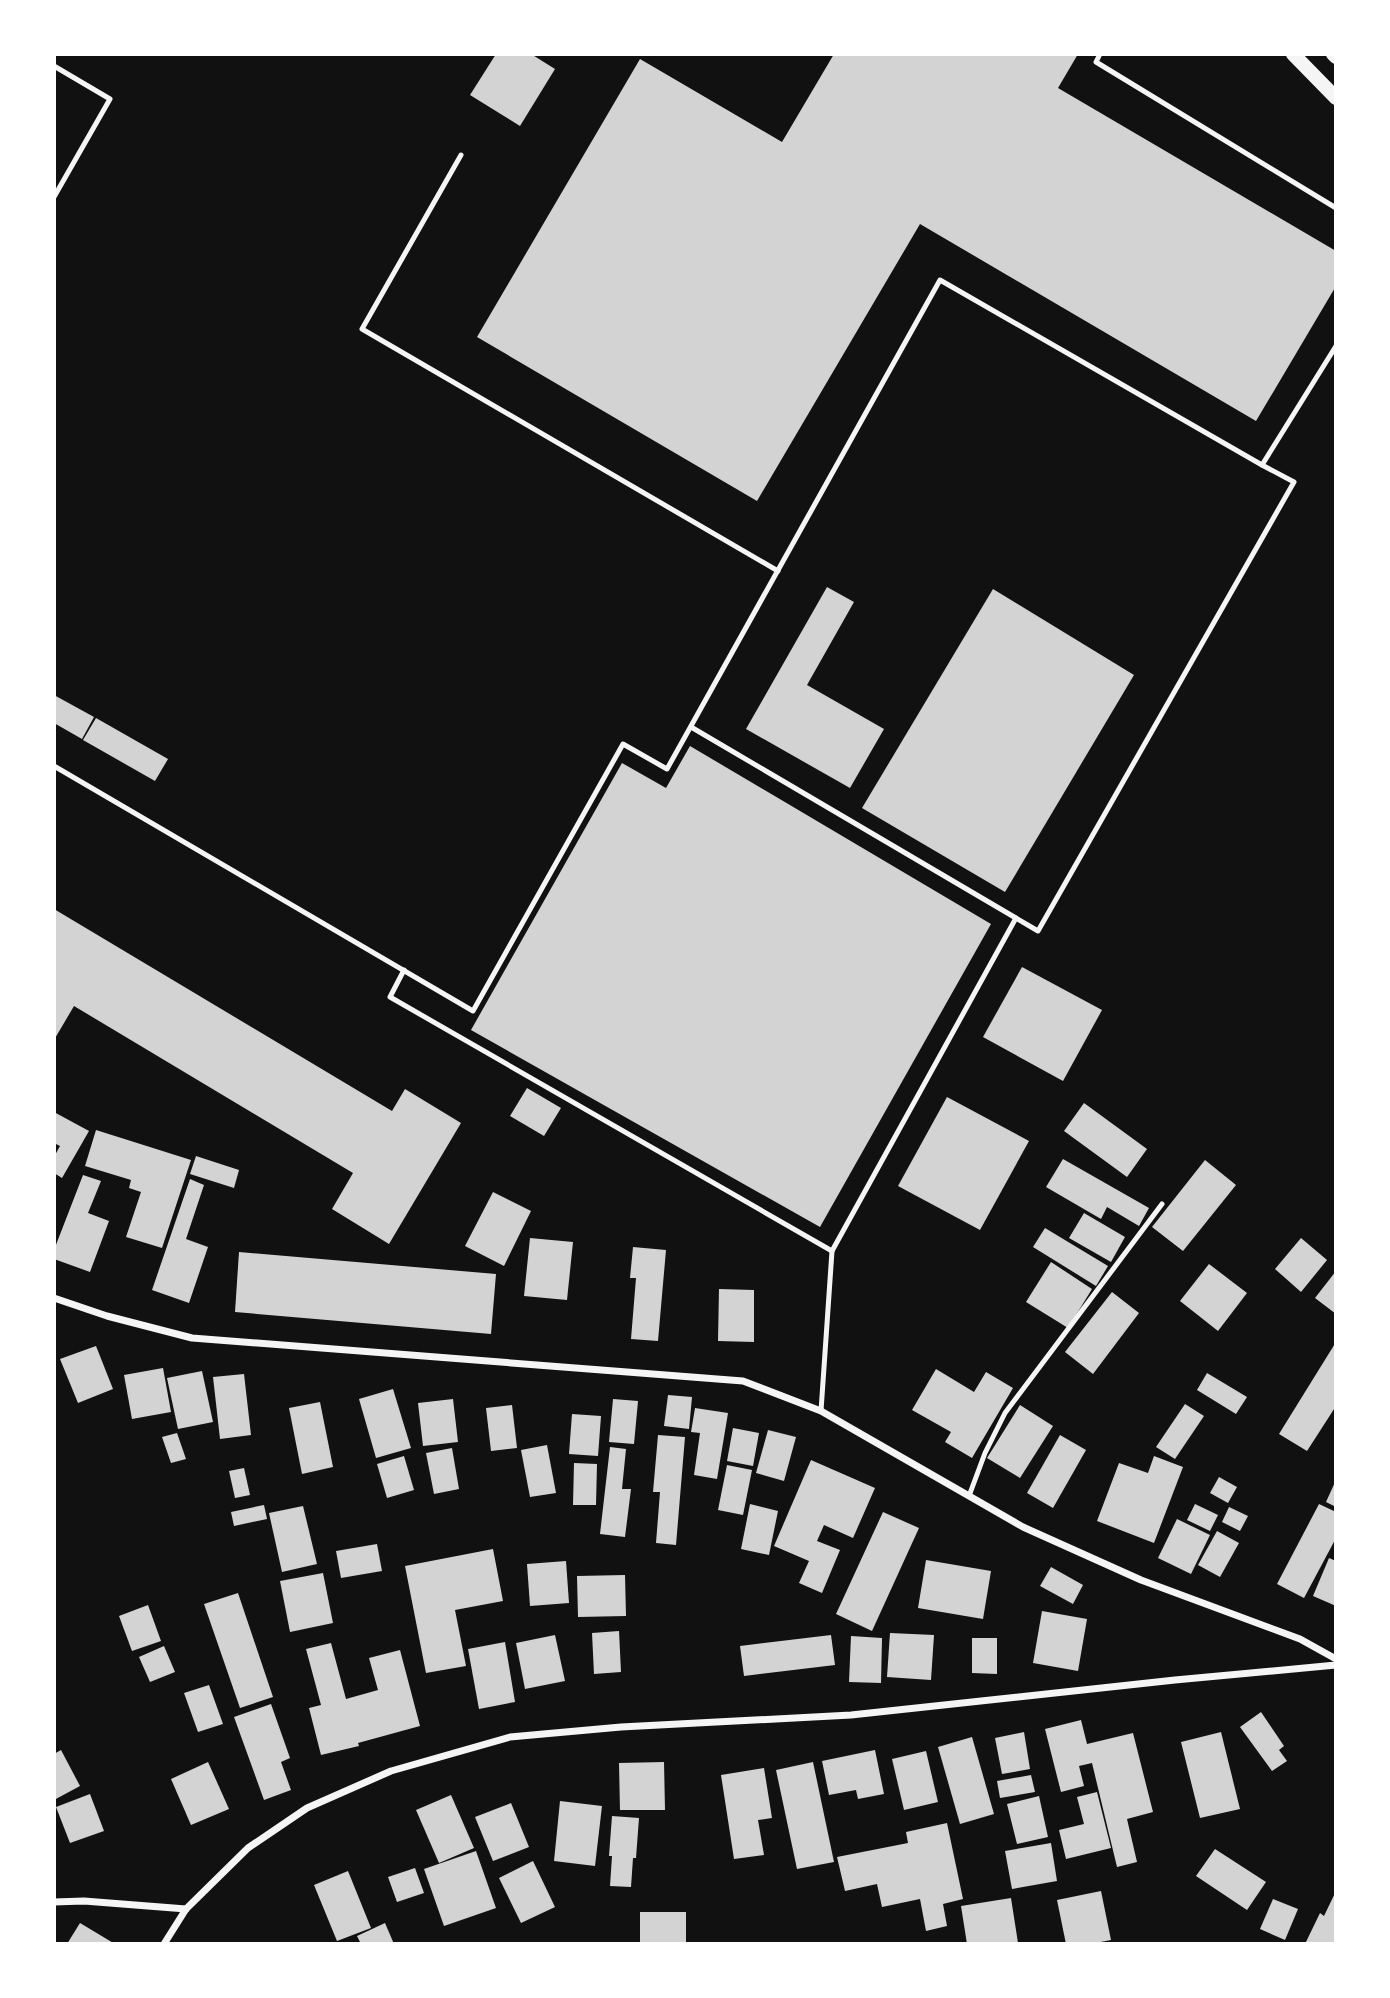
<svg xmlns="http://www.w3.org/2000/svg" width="1390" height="1998" font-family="Arial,sans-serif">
  <rect width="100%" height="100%" fill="#111"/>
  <g fill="#d3d3d3">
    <polygon points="496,54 531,54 555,69 520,126 470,95"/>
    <polygon points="834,54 1078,54 1058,88 1336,251 1336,286 1256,421 920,224 757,501 477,337 640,59 782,142"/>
    <polygon points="827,587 854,602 807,685 884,729 850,788 746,729"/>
    <polygon points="993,589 1134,675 1005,892 862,808"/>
    <polygon points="54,695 94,717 82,739 54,723"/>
    <polygon points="96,718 168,759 155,781 83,740"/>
    <polygon points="690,746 991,924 820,1227 471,1030 622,763 666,788"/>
    <polygon points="54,909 392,1111 405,1089 461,1123 389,1244 332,1209 353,1173 74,1006 54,1040"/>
    <polygon points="1022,967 1102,1010 1063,1081 983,1037"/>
    <polygon points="527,1088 561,1108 544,1136 510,1116"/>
    <polygon points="947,1097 1029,1141 980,1230 898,1186"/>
    <polygon points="1084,1103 1147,1149 1127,1177 1064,1131"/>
    <polygon points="54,1112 89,1131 62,1178 54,1173 54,1157 60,1146 54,1143"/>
    <polygon points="96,1130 191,1160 162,1248 126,1237 141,1192 129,1188 131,1180 85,1166"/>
    <polygon points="196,1156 239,1170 234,1188 190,1174"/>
    <polygon points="1063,1159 1149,1208 1139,1226 1107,1207 1101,1219 1046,1187"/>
    <polygon points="1205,1160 1236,1185 1183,1251 1152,1227"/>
    <polygon points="83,1175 101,1181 88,1213 109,1221 90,1272 54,1259 54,1250"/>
    <polygon points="190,1179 204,1185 186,1239 208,1247 189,1303 152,1290"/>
    <polygon points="493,1192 531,1211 504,1266 465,1246"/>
    <polygon points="1084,1213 1125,1237 1111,1262 1069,1238"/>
    <polygon points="1045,1228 1108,1266 1096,1286 1033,1247"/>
    <polygon points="530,1238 573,1242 567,1300 524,1296"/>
    <polygon points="1301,1238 1327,1260 1301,1292 1275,1269"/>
    <polygon points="633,1247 666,1250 658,1341 631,1339 636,1278 630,1278"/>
    <polygon points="239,1252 496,1274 491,1334 235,1312"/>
    <polygon points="1051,1262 1092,1289 1068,1328 1026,1302"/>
    <polygon points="1209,1264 1247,1293 1218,1331 1180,1301"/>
    <polygon points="1336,1271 1336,1314 1315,1298"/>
    <polygon points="719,1289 754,1290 754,1342 718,1341"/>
    <polygon points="1112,1292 1139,1313 1093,1374 1065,1352"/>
    <polygon points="1336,1342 1336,1406 1307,1451 1279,1434"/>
    <polygon points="96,1346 113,1389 78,1403 60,1359"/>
    <polygon points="163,1368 171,1412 132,1419 124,1375"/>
    <polygon points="936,1369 974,1392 986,1372 1013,1388 972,1458 945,1442 951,1432 912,1410"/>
    <polygon points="202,1371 213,1422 178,1429 167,1378"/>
    <polygon points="1207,1373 1247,1397 1236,1414 1197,1390"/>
    <polygon points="244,1374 251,1435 220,1439 213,1377"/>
    <polygon points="393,1389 411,1448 376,1458 359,1399"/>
    <polygon points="668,1395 692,1397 689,1429 664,1426"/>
    <polygon points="453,1399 458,1442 423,1446 418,1403"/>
    <polygon points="613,1399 638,1401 634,1444 609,1442"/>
    <polygon points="320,1402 333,1467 302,1474 289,1408"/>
    <polygon points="1185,1404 1204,1416 1175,1459 1156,1447"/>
    <polygon points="512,1405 517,1448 491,1451 486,1408"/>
    <polygon points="1020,1405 1053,1426 1020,1478 987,1458"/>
    <polygon points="695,1408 728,1413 717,1479 694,1475 700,1433 691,1432"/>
    <polygon points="572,1414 601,1416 598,1456 569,1454"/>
    <polygon points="733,1428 759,1433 753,1466 727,1461"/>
    <polygon points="768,1430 796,1437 784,1481 756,1473"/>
    <polygon points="177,1433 186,1459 171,1463 162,1437"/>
    <polygon points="658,1435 685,1437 676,1545 656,1543 660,1492 653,1492"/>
    <polygon points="1060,1435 1086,1450 1053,1508 1027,1493"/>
    <polygon points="547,1445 556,1493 530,1497 521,1450"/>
    <polygon points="610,1447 626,1449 622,1489 631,1489 625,1537 600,1534"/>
    <polygon points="452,1448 459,1489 434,1494 426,1453"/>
    <polygon points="404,1456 414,1490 387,1498 377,1464"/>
    <polygon points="1154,1456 1183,1467 1154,1543 1097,1521 1119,1463 1148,1473"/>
    <polygon points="811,1460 875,1488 853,1538 824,1525 817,1541 840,1550 822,1593 799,1583 809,1561 774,1546"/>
    <polygon points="574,1463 597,1464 596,1505 573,1505"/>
    <polygon points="727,1465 752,1470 743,1515 718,1510"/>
    <polygon points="244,1468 250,1495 235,1498 229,1471"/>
    <polygon points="1219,1477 1237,1487 1228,1503 1210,1493"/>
    <polygon points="1336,1480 1336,1507 1326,1502"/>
    <polygon points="750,1504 778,1511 769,1555 741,1549"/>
    <polygon points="1195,1504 1218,1515 1210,1531 1187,1520"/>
    <polygon points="1319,1504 1336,1512 1336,1538 1304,1598 1277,1584"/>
    <polygon points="264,1505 267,1519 234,1526 231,1512"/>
    <polygon points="303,1506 317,1564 282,1572 269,1513"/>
    <polygon points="1229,1507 1248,1516 1240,1531 1222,1522"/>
    <polygon points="883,1512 919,1528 872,1631 836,1614"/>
    <polygon points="1177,1519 1210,1535 1191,1574 1158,1558"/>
    <polygon points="1217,1531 1239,1543 1220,1577 1198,1565"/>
    <polygon points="377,1544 382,1571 341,1578 336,1551"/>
    <polygon points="493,1549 503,1601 455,1610 466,1666 426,1673 405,1566"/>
    <polygon points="1329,1558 1336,1561 1336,1606 1313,1596"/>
    <polygon points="926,1560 991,1571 983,1619 918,1608"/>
    <polygon points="566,1561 569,1603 530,1606 527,1564"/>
    <polygon points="1051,1567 1083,1585 1073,1604 1040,1586"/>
    <polygon points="323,1573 333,1623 290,1632 280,1581"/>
    <polygon points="625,1575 626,1616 578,1617 577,1576"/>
    <polygon points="238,1593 273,1697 240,1708 204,1604"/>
    <polygon points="148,1605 161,1641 132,1651 119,1616"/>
    <polygon points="1042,1611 1087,1619 1078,1671 1033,1663"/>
    <polygon points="619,1631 621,1672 594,1674 592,1633"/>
    <polygon points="890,1633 934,1635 931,1680 887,1677"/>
    <polygon points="555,1635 565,1681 525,1689 516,1643"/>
    <polygon points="831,1635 835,1665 744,1676 740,1646"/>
    <polygon points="851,1636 882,1638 881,1683 849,1682"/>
    <polygon points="972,1638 997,1638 997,1674 972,1673"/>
    <polygon points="505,1642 515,1702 479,1709 468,1649"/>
    <polygon points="331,1643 346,1699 378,1690 369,1658 400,1650 420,1726 358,1743 359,1746 321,1755 309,1708 321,1705 306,1649"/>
    <polygon points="164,1646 175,1672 150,1682 139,1657"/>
    <polygon points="209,1685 223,1724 198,1732 184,1693"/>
    <polygon points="271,1704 290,1758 281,1762 291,1790 264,1800 234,1717"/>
    <polygon points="1261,1712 1284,1746 1279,1750 1287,1761 1272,1771 1240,1727"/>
    <polygon points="1081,1720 1087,1744 1133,1733 1153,1812 1127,1819 1137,1862 1117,1867 1092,1763 1079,1766 1084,1786 1061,1792 1045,1729"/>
    <polygon points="1024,1732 1030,1769 1002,1774 995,1738"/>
    <polygon points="1221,1732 1240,1809 1200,1818 1181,1742"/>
    <polygon points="972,1737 994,1814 960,1824 938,1747"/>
    <polygon points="61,1750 80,1786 54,1800 54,1754"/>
    <polygon points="875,1750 884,1794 858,1799 856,1790 829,1795 822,1761"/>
    <polygon points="926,1751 938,1802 904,1810 892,1759"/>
    <polygon points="208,1762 229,1809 191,1825 171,1779"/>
    <polygon points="664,1762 665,1810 620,1810 619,1763"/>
    <polygon points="813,1762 834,1862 797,1869 776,1770"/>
    <polygon points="764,1768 772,1818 758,1820 764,1855 734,1859 721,1775"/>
    <polygon points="1031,1775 1035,1792 1000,1798 997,1781"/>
    <polygon points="1097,1792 1111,1848 1066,1859 1059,1830 1084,1824 1077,1797"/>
    <polygon points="90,1794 104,1831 70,1843 56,1807"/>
    <polygon points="451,1795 474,1848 439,1863 416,1810"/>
    <polygon points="1039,1796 1048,1837 1017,1844 1007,1804"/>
    <polygon points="560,1801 602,1806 595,1866 554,1861"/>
    <polygon points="511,1803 529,1847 493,1861 475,1817"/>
    <polygon points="612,1816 639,1818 636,1858 633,1858 631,1887 610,1886 612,1856 609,1856"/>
    <polygon points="947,1823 963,1899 943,1904 947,1926 926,1931 920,1899 882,1907 877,1884 845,1891 837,1857 908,1843 906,1832"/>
    <polygon points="1051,1843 1057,1881 1012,1889 1005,1851"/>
    <polygon points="1215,1849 1266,1882 1247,1910 1196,1876"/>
    <polygon points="476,1851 496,1908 444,1926 424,1869"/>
    <polygon points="533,1861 555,1907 521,1923 499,1878"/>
    <polygon points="415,1868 424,1893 397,1902 388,1877"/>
    <polygon points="348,1871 371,1928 337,1941 314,1885"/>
    <polygon points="1101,1891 1111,1940 1090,1944 1066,1944 1057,1900"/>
    <polygon points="1336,1891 1336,1944 1305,1944 1320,1913 1324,1916"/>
    <polygon points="1011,1898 1018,1943 967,1944 961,1906"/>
    <polygon points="1273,1899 1298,1909 1285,1940 1260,1929"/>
    <rect x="640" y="1912" width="46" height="32"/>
    <polygon points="80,1923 115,1944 67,1944"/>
    <polygon points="385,1923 394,1944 361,1944 357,1936"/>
  </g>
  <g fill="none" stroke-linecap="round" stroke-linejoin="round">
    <g stroke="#f5f5f5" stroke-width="5">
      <polyline points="1100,54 1096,62 1336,208"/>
      <polyline points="54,66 110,99 54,197"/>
      <polyline points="461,155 362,329 778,571"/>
      <polyline points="691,727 1038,931 1294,482 1262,465"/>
      <polyline points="54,766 473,1011 623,744 667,769 940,280 1262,465 1336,346"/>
      <polyline points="404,970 390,997 832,1251 1016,918"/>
      <polyline points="821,1411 832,1251"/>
      <polyline points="969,1496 985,1453 1005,1413 1162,1204"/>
    </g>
    <g stroke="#f5f5f5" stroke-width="7">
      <polyline points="54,1298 107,1316 192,1338 743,1381 821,1411 1023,1527 1141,1580 1300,1639 1336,1659"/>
      <polyline points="54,1902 84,1901 186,1909"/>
      <polyline points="164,1944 186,1909 248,1848 307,1808 391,1771 510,1737 621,1727 851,1715 1175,1680 1336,1665"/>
    </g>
    <g stroke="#f5f5f5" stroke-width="14">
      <polyline points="1293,54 1336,98"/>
      <polyline points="1333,54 1336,57"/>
    </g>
  </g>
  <rect width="1390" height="1998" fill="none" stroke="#ffffff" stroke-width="112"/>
</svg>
